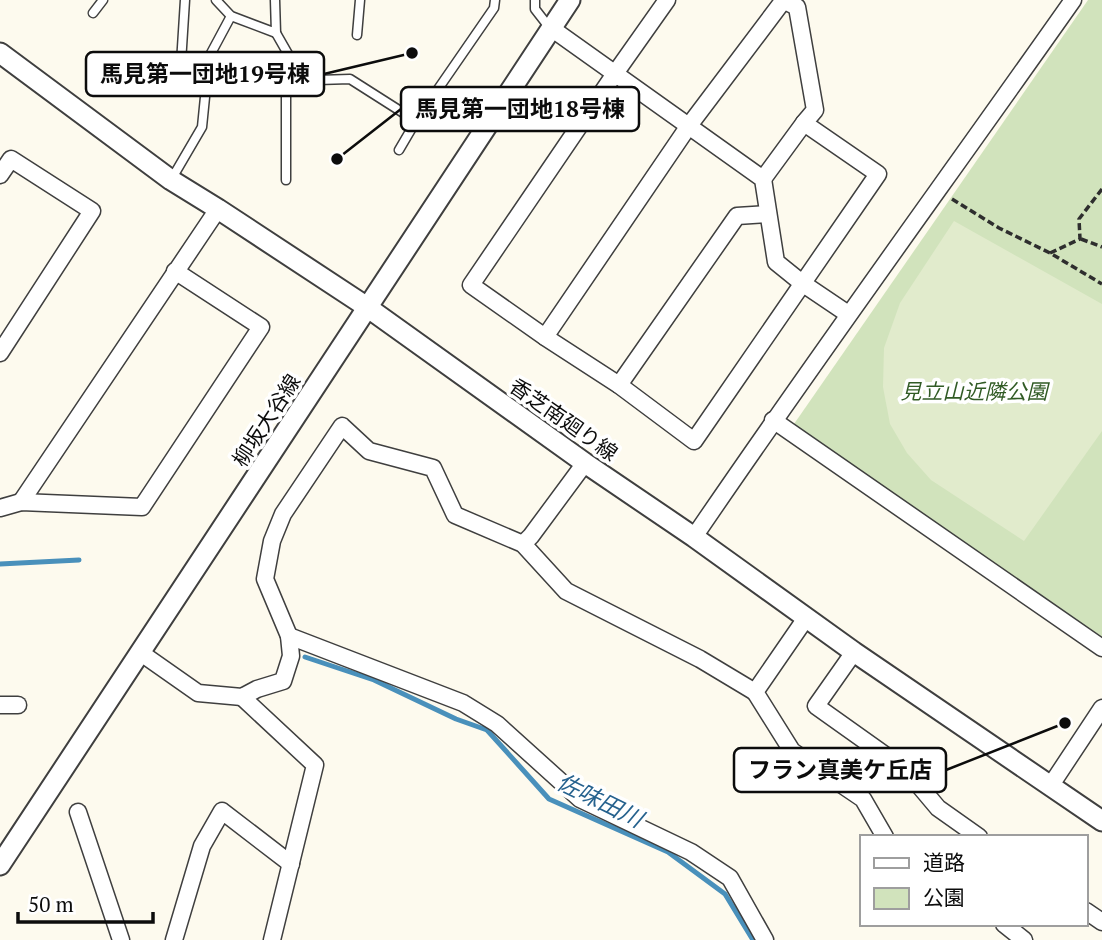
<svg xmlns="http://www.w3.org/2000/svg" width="1102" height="940" font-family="'PT Serif','Noto Sans JP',serif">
  <rect width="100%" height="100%" fill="#fdfaee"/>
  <polygon fill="#d1e3bc" points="1088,0 1102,0 1102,640 794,424"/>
  <polygon fill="#e1ebcc" points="954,221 1102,304 1102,431 1024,541 931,480 907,453 890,424 883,387 884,348 900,303"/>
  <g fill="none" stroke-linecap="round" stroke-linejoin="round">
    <g stroke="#4990bb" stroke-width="5">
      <polyline points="0,564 79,560"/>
      <polyline points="305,657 374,680 456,719 487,730 549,799 668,852 725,894 753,940"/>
    </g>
    <defs>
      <g id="service">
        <polyline points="216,0 231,16 276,33 275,0"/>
        <polyline points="535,0 535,9 549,27"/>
        <polyline points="93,13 103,0"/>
        <polyline points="276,33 288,54 286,81 286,180"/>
        <polyline points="357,35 360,0"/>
        <polyline points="181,63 185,0"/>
        <polyline points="286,81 350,79 416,121"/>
        <polyline points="399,150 416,121 494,8 495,0"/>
        <polyline points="171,180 202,127 209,57 231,16"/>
      </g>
      <g id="minor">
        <polyline points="667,0 614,75 471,285 545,337 619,385 694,441 878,174 804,123 815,110 797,7 783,0"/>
        <polyline points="551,28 763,179 776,262 802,283 848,314"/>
        <polyline points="0,175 11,159 92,211 0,353"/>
        <polyline points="763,179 804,123"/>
        <polyline points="545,337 688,127 783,1"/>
        <polyline points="619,385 737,216 768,214"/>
        <polyline points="773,420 1102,648"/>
        <polyline points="21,502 218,209"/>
        <polyline points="0,508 21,502 142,507 261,327 175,271"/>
        <path d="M 694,537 C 817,356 947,179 1073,0"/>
        <polyline points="523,544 531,536 585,463"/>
        <polyline points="806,618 755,692 792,751 863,799 885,837"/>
        <polyline points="289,636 463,703 497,724 580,799 691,852 730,878 765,940"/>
        <polyline points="854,652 816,706 906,770 938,808 979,837"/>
        <polyline points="141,653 198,693 242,697 257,689 283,681 291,656 289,636 265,579 272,541 283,514 342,426 369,451 433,468 455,515 523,544 566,591 700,659 755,692"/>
        <polyline points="242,697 315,765 272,940"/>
        <polyline points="0,705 18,705"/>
        <polyline points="1051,785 1102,708"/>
        <polyline points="78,812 121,940"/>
        <polyline points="1086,911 1102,922"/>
        <polyline points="1004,924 1024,940"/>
        <polyline points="174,940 202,846 222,811 291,864"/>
      </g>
      <g id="tertiary">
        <polyline points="0,53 171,180 218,209 367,307 585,463 694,537 854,652 1102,821"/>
        <polyline points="0,865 570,0"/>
      </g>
    </defs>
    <use href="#service" stroke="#3f3f3f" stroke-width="11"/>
    <use href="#minor" stroke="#3f3f3f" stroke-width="19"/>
    <use href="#tertiary" stroke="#3f3f3f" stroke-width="23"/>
    <g stroke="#2e2e2e" stroke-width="3.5" stroke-dasharray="7 3.5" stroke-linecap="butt">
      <polyline points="952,199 999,228 1050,253 1102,284"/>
      <polyline points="1081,239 1102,247"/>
      <polyline points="1050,253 1080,239 1079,219 1102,189"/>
    </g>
    <use href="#service" stroke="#fff" stroke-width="8"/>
    <use href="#minor" stroke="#fff" stroke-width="16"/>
    <use href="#tertiary" stroke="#fff" stroke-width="19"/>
  </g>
  <g text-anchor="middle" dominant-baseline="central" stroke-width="7" stroke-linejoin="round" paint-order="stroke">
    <g font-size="21" font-style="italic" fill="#315b25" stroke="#fff">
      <text x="974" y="391">見立山近隣公園</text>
    </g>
    <g font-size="21" fill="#0c0c0c" stroke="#fff">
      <text transform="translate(564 419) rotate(35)">香芝南廻り線</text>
      <text transform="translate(266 420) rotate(-57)">柳坂大谷線</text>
    </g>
    <g font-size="23" font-style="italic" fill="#26628e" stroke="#fff">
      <text transform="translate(600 800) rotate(26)">佐味田川</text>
    </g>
  </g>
  <path fill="none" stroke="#0c0c0c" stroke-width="2.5" d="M412 53L324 74M337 159L401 109M1065 723L946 770"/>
  <g fill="#0c0c0c" stroke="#fff" stroke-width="2.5">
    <circle cx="412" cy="53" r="7"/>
    <circle cx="337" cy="159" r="7"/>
    <circle cx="1065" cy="723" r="7"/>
  </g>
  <g fill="#fff" stroke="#0c0c0c" stroke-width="2.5">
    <rect x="86" y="52" width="238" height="44" rx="7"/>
    <rect x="401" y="87" width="238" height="44" rx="7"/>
    <rect x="734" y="748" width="212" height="44" rx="7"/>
  </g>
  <g font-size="23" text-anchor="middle" font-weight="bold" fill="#0c0c0c">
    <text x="205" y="82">馬見第一団地19号棟</text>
    <text x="520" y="117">馬見第一団地18号棟</text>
    <text x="840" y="778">フラン真美ケ丘店</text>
  </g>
  <rect x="860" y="835" width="228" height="91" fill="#ffffff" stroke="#9e9e9e" stroke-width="2"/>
  <rect x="874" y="858" width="35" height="10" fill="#ffffff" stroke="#9e9e9e" stroke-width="2"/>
  <text x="923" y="870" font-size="21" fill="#0c0c0c">道路</text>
  <rect x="874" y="888" width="35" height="21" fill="#d1e3bc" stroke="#9e9e9e" stroke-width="2"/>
  <text x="923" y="905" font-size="21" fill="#0c0c0c">公園</text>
  <path d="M18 912v10h135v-10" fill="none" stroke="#0c0c0c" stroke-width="3.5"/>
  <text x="28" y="912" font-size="21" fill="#0c0c0c" stroke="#ffffff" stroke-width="5" paint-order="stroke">50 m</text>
</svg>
